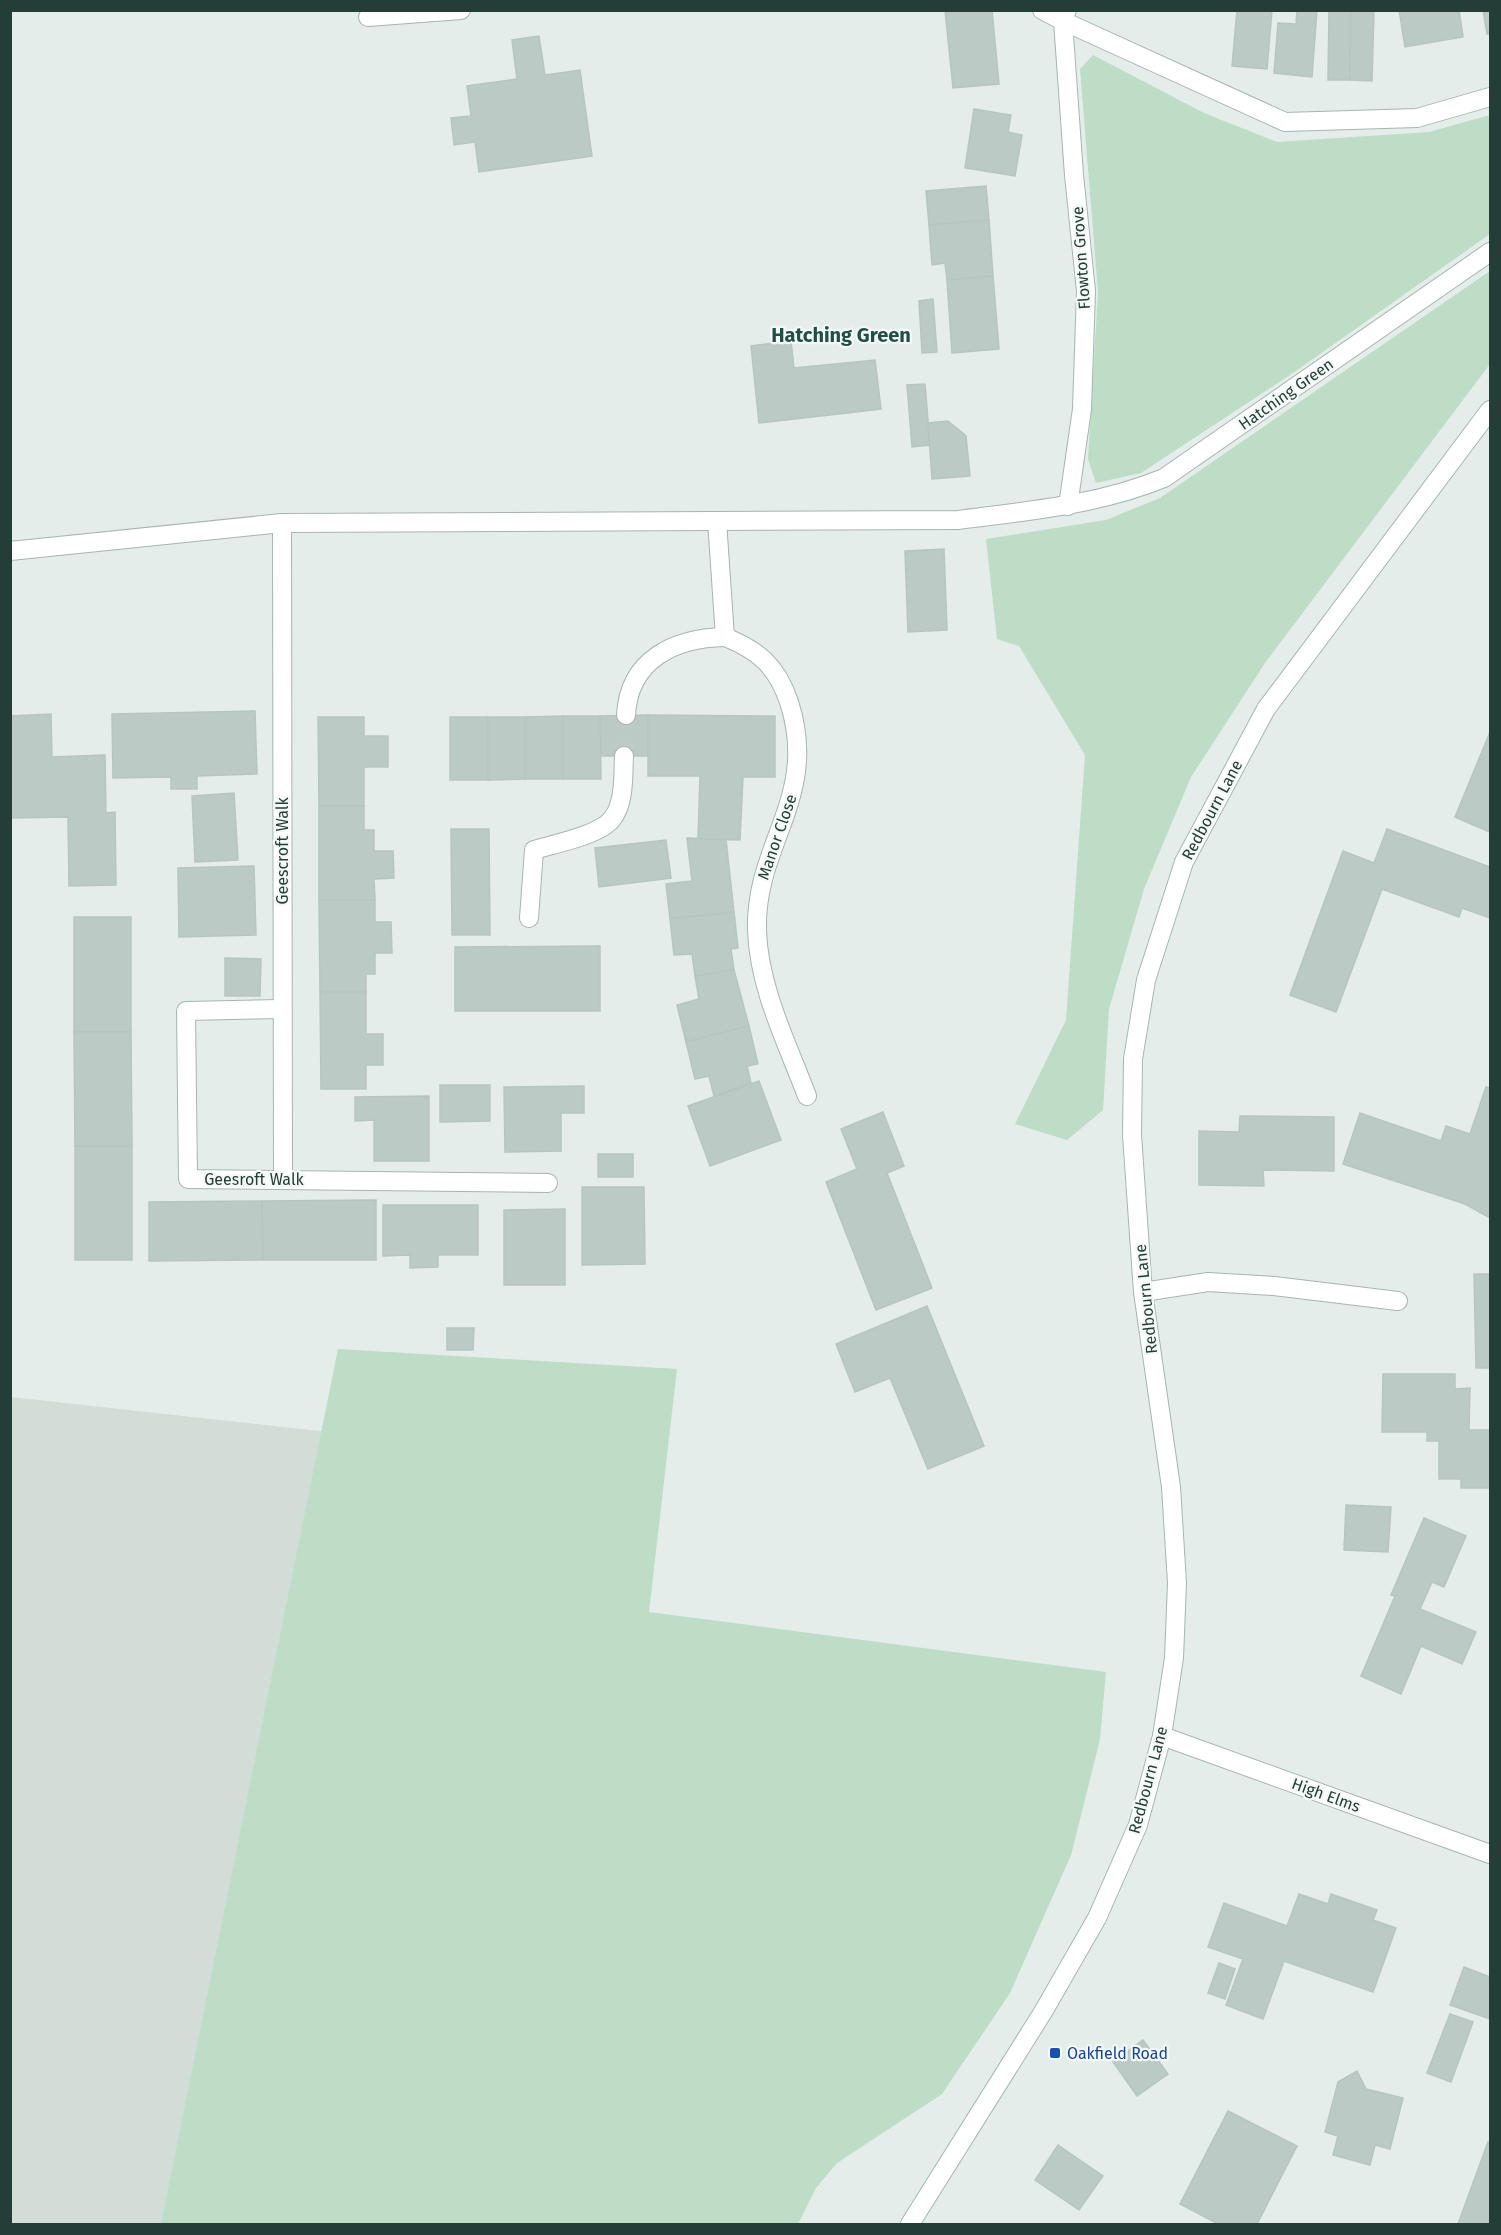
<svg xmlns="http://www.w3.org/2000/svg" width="1501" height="2235" font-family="'Fira Sans',sans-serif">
  <rect width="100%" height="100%" fill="#e4ede9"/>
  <polygon fill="#d2ddd8" points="11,1397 590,1461 594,2224 11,2224"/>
  <g fill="#bdddc6">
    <polygon points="1093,55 1204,113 1277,142 1429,132 1490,115 1490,234 1293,373 1141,473 1096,483 1088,459 1098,292 1080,69"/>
    <polygon points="1490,271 1490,364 1265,663 1191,777 1144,889 1109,1009 1103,1110 1067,1140 1015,1124 1066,1020 1085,755 1019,646 997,639 986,539 1106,520 1160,498"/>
    <polygon points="338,1349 677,1369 649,1612 1106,1672 1100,1739 1071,1855 1010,1993 942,2094 837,2163 816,2188 798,2224 161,2224"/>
  </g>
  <g fill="#bccac5" stroke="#b6c6bf" stroke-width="1.5">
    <polygon points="945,10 992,10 999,84 953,88"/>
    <polygon points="1237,10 1272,10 1267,69 1232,66"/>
    <polygon points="1297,10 1317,10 1312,77 1274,73 1278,23 1296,24"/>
    <polygon points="1329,10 1351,10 1350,80 1328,80"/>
    <polygon points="1351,10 1374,10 1372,81 1350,80"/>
    <polygon points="1399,10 1459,10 1463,37 1405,47"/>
    <polygon points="1483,10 1490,10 1490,34 1487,34"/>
    <polygon points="539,36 545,75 580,70 592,156 479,172 475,142 454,145 451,118 471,116 467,86 517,79 512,40"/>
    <polygon points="974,109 1011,115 1008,132 1022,135 1015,176 965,168"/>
    <polygon points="986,186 989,220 929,225 926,191"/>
    <polygon points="989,220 993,276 947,280 945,263 932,265 929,225"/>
    <polygon points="993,276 999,349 952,353 947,280"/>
    <polygon points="933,299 937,352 922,353 919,301"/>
    <polygon points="791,341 794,368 875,360 881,409 759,423 751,346"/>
    <polygon points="925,384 930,445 912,447 907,385"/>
    <polygon points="948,421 966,436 970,476 932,479 928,423"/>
    <polygon points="944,549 947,630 908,632 905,551"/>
    <polygon points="255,711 257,774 197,776 197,789 171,789 171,777 113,778 112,714"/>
    <polygon points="51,714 52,757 105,755 106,813 115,812 116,885 69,886 68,817 11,818 10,716"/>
    <polygon points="648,715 648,756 601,756 600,716"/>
    <polygon points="648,715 775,716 775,777 743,777 740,840 698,839 700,776 648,776"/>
    <polygon points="563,716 563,779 525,779 525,717"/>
    <polygon points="563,716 600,716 601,779 563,779"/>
    <polygon points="318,717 364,717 364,736 388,736 388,767 364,767 364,806 319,806"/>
    <rect x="450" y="717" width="38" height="63"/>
    <polygon points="488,717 525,717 525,779 488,780"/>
    <polygon points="1490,732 1490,832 1455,817"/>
    <polygon points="234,793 238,860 195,862 192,796"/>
    <polygon points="319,806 364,806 364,830 374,830 374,851 393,851 394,878 374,879 375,900 319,900"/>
    <polygon points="451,829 489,829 490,935 452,935"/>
    <polygon points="1387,829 1490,867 1490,918 1462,908 1459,917 1382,889 1336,1012 1290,995 1343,851 1374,863"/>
    <polygon points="687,838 726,840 734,912 670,919 666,884 692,881"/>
    <polygon points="666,840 671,878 599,887 595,848"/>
    <polygon points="254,866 256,935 179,937 178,868"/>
    <polygon points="319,900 375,900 375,922 391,922 392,953 375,953 375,974 366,974 366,992 320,992"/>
    <polygon points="734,912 738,948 731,949 734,970 695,976 692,954 674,955 670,919"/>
    <rect x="74" y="917" width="57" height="115"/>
    <polygon points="600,946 600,1011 455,1011 455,947"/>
    <polygon points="225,958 261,959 260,996 225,996"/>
    <polygon points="734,970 749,1026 686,1042 677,1005 699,999 695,976"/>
    <polygon points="320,992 366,992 366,1034 383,1034 383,1065 366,1065 366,1089 321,1089"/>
    <polygon points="749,1026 758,1064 747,1066 751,1083 714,1096 709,1076 695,1079 686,1042"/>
    <polygon points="74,1032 131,1032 132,1146 75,1146"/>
    <polygon points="759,1081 781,1140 710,1166 688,1106"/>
    <polygon points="440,1085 490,1085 490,1121 440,1122"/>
    <polygon points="584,1086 584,1113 561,1113 561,1151 505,1152 504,1087"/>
    <polygon points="1486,1087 1490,1088 1490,1218 1465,1204 1343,1164 1360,1113 1441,1141 1446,1126 1470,1134"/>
    <polygon points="429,1096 429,1161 374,1161 374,1120 355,1121 355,1097"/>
    <polygon points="883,1112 904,1166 887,1173 932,1288 876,1310 826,1182 857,1169 841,1129"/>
    <polygon points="1240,1116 1334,1117 1334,1171 1263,1170 1264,1186 1199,1185 1199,1131 1239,1132"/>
    <rect x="75" y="1146" width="57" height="114"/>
    <rect x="598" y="1154" width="35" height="23"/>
    <polygon points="582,1187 644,1187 645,1264 582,1265"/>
    <polygon points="376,1200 376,1260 263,1260 262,1201"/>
    <polygon points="262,1201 263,1260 149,1261 149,1202"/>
    <polygon points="383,1205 478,1205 478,1255 438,1255 438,1267 410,1268 410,1255 383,1256"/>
    <polygon points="565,1209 565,1285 504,1285 504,1210"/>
    <polygon points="1474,1274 1490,1274 1490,1368 1476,1368"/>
    <polygon points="927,1306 984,1446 928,1469 890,1378 855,1392 836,1344"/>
    <polygon points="447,1328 474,1328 473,1350 447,1350"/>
    <polygon points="1383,1374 1455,1374 1455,1389 1470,1388 1469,1430 1490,1430 1490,1488 1461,1488 1461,1479 1439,1479 1439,1441 1427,1441 1427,1432 1382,1432"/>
    <polygon points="1346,1505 1391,1507 1388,1552 1344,1550"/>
    <polygon points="1424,1518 1466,1536 1444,1587 1432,1582 1420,1609 1476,1632 1462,1664 1421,1646 1401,1694 1361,1676 1395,1596 1391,1595"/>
    <polygon points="1299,1894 1328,1904 1331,1894 1377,1910 1373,1920 1396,1928 1373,1992 1284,1961 1263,2019 1226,2005 1243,1959 1208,1947 1224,1903 1287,1926"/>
    <polygon points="1219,1963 1235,1969 1225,1999 1208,1993"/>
    <polygon points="1464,1967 1490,1977 1490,2019 1450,2005"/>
    <polygon points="1450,2014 1473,2022 1451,2082 1427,2073"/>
    <polygon points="1143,2040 1168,2074 1137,2096 1113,2062"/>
    <polygon points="1357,2071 1366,2089 1403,2098 1390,2149 1375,2145 1370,2165 1333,2155 1338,2136 1325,2132 1338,2082"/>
    <polygon points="1228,2111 1297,2146 1257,2224 1218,2224 1180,2204"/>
    <polygon points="1488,2142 1490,2143 1490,2224 1458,2224"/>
    <polygon points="1058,2145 1103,2176 1079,2210 1035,2180"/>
  </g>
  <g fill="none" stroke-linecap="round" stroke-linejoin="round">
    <polyline stroke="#becac5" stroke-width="18" stroke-dasharray="18 9" stroke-linecap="butt" points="624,756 626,715"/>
    <defs>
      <g id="lane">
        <polyline points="1042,10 1063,21"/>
        <polyline points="368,17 461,10"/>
        <polyline points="1143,1292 1208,1282 1274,1286 1398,1301"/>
      </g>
      <g id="street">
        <polyline points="1067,10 1063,21 1074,175 1086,291 1082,409 1068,506"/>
        <polyline points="1063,21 1285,122 1417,118 1490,97"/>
        <polyline points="282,523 283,1179"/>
        <path d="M 10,551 L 282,523 L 958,520 C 1028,511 1098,505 1164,478 L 1490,252"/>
        <path d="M 725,637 C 758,650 777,666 789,702 C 820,797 754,844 757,931 C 759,988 787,1043 807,1096"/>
        <path d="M 626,715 C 629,659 675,638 725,637 L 717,521"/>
        <path d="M 529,918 L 534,850 C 554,844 600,835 612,819 C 625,803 623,775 624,756"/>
        <polyline points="282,1009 186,1011 188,1179 548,1183"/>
        <polyline points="1162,1736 1490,1854"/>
      </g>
      <polyline id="secondary" points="910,2224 1043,2012 1097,1918 1138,1825 1162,1736 1174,1658 1177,1583 1171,1487 1143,1292 1132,1135 1133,1059 1146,980 1184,862 1266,709 1490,410"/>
    </defs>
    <use href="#lane" stroke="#a7b5b0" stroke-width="20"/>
    <use href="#street" stroke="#a7b5b0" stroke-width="20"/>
    <use href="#secondary" stroke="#a2b8b0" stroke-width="20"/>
    <use href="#lane" stroke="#fff" stroke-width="18"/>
    <use href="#street" stroke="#fff" stroke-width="18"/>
    <use href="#secondary" stroke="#fff" stroke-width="18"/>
  </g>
  <rect fill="#1a4fb4" stroke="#f4f9f7" stroke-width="2" x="1049" y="2047" width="12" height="12" rx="3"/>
  <g text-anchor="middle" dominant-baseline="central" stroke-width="4.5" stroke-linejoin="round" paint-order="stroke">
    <g font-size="16" fill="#243e37" stroke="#f4f9f7">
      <text transform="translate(1081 258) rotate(-94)">Flowton Grove</text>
      <text transform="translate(1286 394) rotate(-35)">Hatching Green</text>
      <text transform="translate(1212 810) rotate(-62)">Redbourn Lane</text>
      <text transform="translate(777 837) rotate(-71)">Manor Close</text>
      <text transform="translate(282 851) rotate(-90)">Geescroft Walk</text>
      <text x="254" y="1179">Geesroft Walk</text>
      <text transform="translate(1146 1299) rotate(-96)">Redbourn Lane</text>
      <text transform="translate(1148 1780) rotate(-75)">Redbourn Lane</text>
      <text transform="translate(1326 1795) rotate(20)">High Elms</text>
    </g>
    <g font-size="16" fill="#164399" stroke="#f4f9f7" text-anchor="start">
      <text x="1067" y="2053">Oakfield Road</text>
    </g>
    <g font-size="20" font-weight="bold" fill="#204f44" stroke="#f4f9f7">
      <text x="841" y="335">Hatching Green</text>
    </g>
  </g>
  <rect width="1501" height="2235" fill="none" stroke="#243e37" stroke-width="24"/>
</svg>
